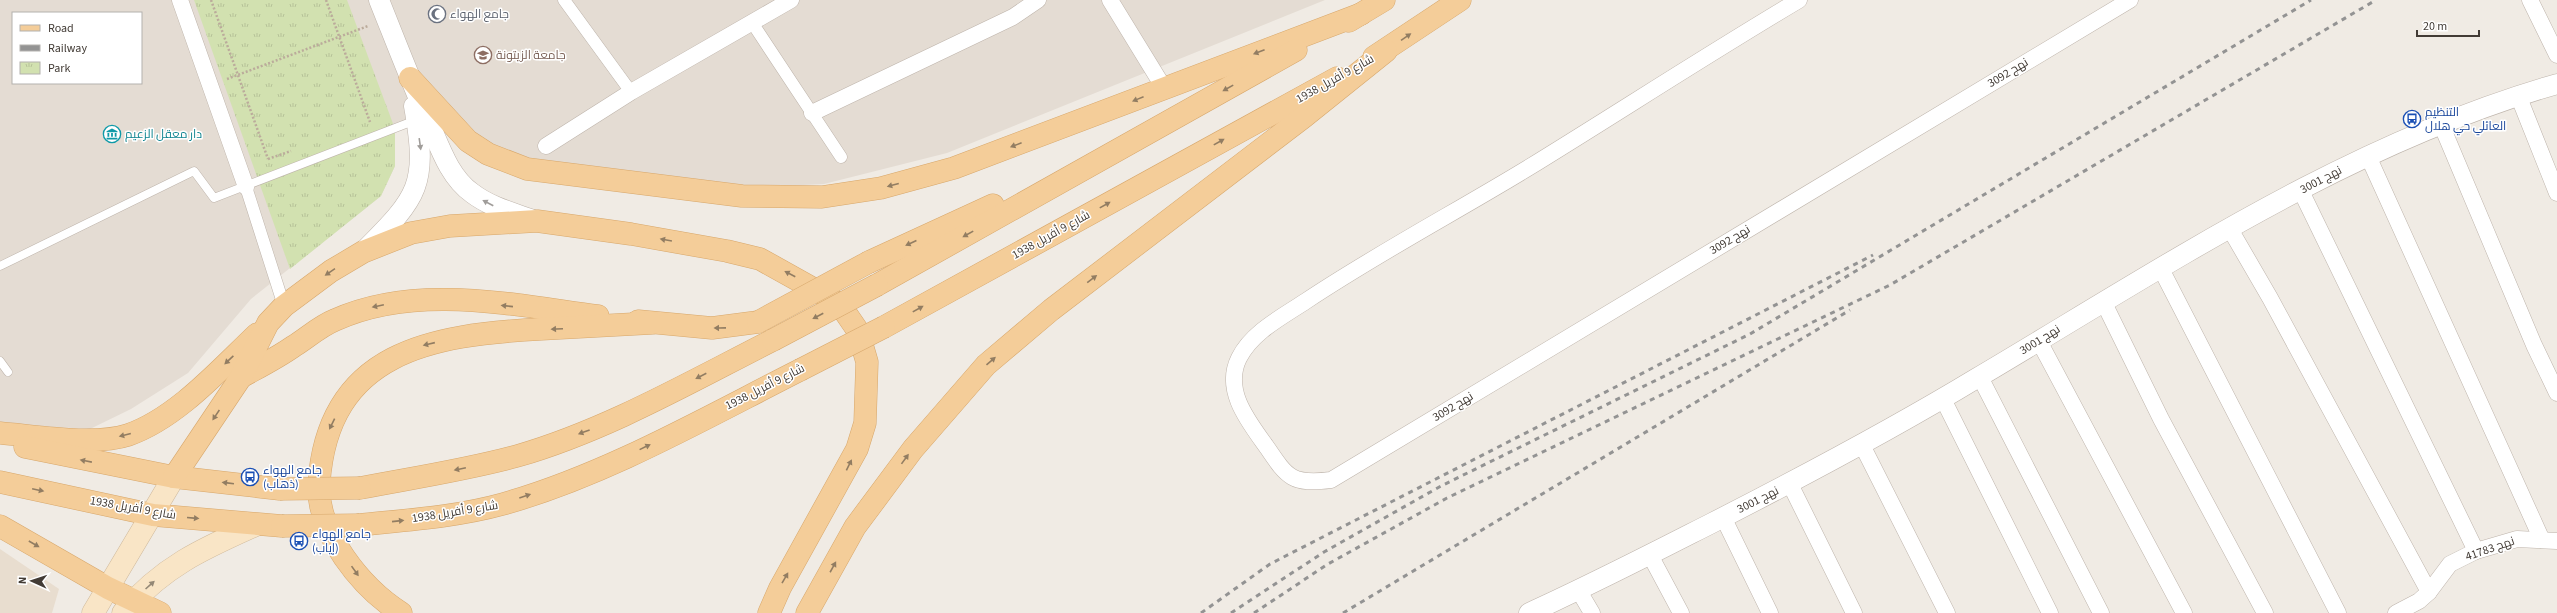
<svg xmlns="http://www.w3.org/2000/svg" width="2557" height="613" font-family="'Source Sans 3',Cairo,sans-serif">
  <defs>
    <pattern id="park-tufts" width="24" height="20" patternUnits="userSpaceOnUse"><rect width="24" height="20" fill="#d2e1b0"/><path d="M3 7l-1-3M5 7V3M7 7l1-3M15 17l-1-3M17 17v-4M19 17l1-3" fill="none" stroke="#b6c298"/></pattern>
  </defs>
  <rect width="100%" height="100%" fill="#f0ebe4"/>
  <path fill="#e4dcd3" fill-rule="evenodd" d="M 0,0 L 1325,0 L 947,153 L 824,184 L 739,188 L 527,159 L 465,135 L 432,98 L 395,129 L 395,166 L 381,196 L 251,299 L 188,373 L 131,409 L 90,429 L 0,424 ZM 13,13 L 141,13 L 141,83 L 13,83 Z"/>
  <polygon fill="#e8ddcf" points="0,549 59,589 52,613 0,613"/>
  <polygon fill="url(#park-tufts)" points="194,0 347,0 395,129 395,166 381,196 290,269"/>
  <g fill="none" stroke-linecap="round" stroke-linejoin="round">
    <defs>
      <g id="service">
        <polyline points="0,266 194,171 214,198 416,120"/>
        <polyline points="0,361 8,372"/>
      </g>
      <g id="pedestrian">
        <polyline points="564,0 631,92"/>
        <polyline points="753,24 841,157"/>
        <polyline points="246,187 284,306"/>
      </g>
      <g id="minor">
        <polyline points="180,0 246,187"/>
        <polyline points="1110,0 1164,88"/>
        <path d="M 1799,0 C 1708,54 1619,112 1528,168 C 1454,213 1378,253 1306,301 C 1282,317 1252,332 1239,358 C 1223,390 1248,421 1266,446 C 1287,477 1291,485 1331,480 L 2130,0"/>
        <polyline points="2530,0 2557,55"/>
        <polyline points="2518,95 2557,193"/>
        <polyline points="812,113 1013,17 1038,0"/>
        <polyline points="2441,124 2534,345 2557,393"/>
        <polyline points="546,146 631,92 791,0"/>
        <polyline points="2368,156 2542,540"/>
        <polyline points="2301,191 2476,551"/>
        <polyline points="2230,229 2270,298 2429,592"/>
        <polyline points="2160,267 2338,613"/>
        <polyline points="2103,301 2161,419 2265,613"/>
        <polyline points="2039,341 2184,613"/>
        <polyline points="1980,377 2101,613"/>
        <polyline points="1943,399 2050,613"/>
        <polyline points="1862,445 1947,613"/>
        <polyline points="1790,484 1854,613"/>
        <polyline points="1723,517 1770,613"/>
        <polyline points="1650,555 1681,613"/>
        <polyline points="1579,591 1592,613"/>
        <polyline points="2396,613 2419,601 2429,592 2450,564 2476,551 2517,539 2557,541"/>
      </g>
      <g id="tertiary">
        <path d="M 379,0 C 395,40 410,79 427,118 C 439,144 448,176 472,193 C 490,207 514,213 536,221"/>
        <path d="M 364,251 C 419,196 428,185 414,106"/>
        <path d="M 1529,613 C 1591,585 1651,554 1712,523 C 1802,477 1891,430 1977,378 C 2163,268 2347,144 2557,84"/>
      </g>
      <g id="secondary">
        <polyline points="93,613 174,477"/>
        <path d="M 123,613 C 162,567 202,549 256,525"/>
      </g>
      <g id="primary">
        <polyline points="1349,21 1384,0"/>
        <polyline points="1374,57 1460,0"/>
        <polyline points="410,78 468,141 488,154 527,169 742,196 822,197 881,188 954,168 1361,14"/>
        <polyline points="869,262 993,205"/>
        <polyline points="877,285 1296,50"/>
        <polyline points="638,321 712,328 758,322"/>
        <polyline points="884,327 1337,78"/>
        <path d="M 241,377 C 259,367 277,358 294,346 C 307,338 320,326 335,320 C 416,283 513,305 598,316"/>
        <path d="M 0,433 C 36,436 94,446 128,435 C 177,418 220,369 257,334"/>
        <polyline points="25,447 174,477 280,489"/>
        <polyline points="174,477 241,377 268,323 284,306 331,271 363,252 411,233 450,226 537,221 631,234 727,251 760,259 830,298 845,312 858,331 867,362 865,423 857,449 780,588 769,613"/>
        <polyline points="0,482 153,515 282,526"/>
        <path d="M 360,488 C 412,478 466,470 517,456 C 607,430 690,382 773,340"/>
        <path d="M 359,525 C 407,520 456,517 503,504 C 606,475 705,418 800,370"/>
        <polyline points="0,526 108,588 160,613"/>
        <path d="M 401,613 C 362,588 316,533 319,483 C 328,351 432,335 541,329 C 578,327 615,325 652,323"/>
        <polyline points="807,613 855,527 913,449 986,365 1051,310 1305,116 1386,51"/>
      </g>
    </defs>
    <use href="#service" stroke="#beb4ab" stroke-width="9"/>
    <use href="#pedestrian" stroke="#beb4ab" stroke-width="13"/>
    <use href="#minor" stroke="#beb4ab" stroke-width="17"/>
    <use href="#tertiary" stroke="#beb4ab" stroke-width="21"/>
    <use href="#secondary" stroke="#cfb99b" stroke-width="23"/>
    <use href="#primary" stroke="#d7a76b" stroke-width="23"/>
    <g stroke="#bbab9b" stroke-width="2.5" stroke-dasharray="2 2" stroke-linecap="butt">
      <polyline points="211,0 268,159"/>
      <polyline points="326,0 370,122"/>
      <polyline points="227,79 368,26"/>
      <polyline points="268,159 291,151"/>
    </g>
    <use href="#service" stroke="#fff" stroke-width="8"/>
    <use href="#pedestrian" stroke="#fff" stroke-width="12"/>
    <use href="#minor" stroke="#fff" stroke-width="16"/>
    <use href="#tertiary" stroke="#fff" stroke-width="20"/>
    <use href="#secondary" stroke="#f9e5c6" stroke-width="22"/>
    <use href="#primary" stroke="#f4cd99" stroke-width="22"/>
    <g stroke="#939393" stroke-width="3" stroke-dasharray="5 5" stroke-linecap="butt">
      <polyline points="1201,613 1270,564 1873,255"/>
      <polyline points="1231,613 1324,552 1441,486 1750,334 2311,0"/>
      <polyline points="1254,613 1328,564 1447,498 1890,285 2376,0"/>
      <polyline points="1343,613 1850,310"/>
    </g>
    <defs>
      <g id="primary-bridge">
        <polyline points="758,322 869,262"/>
        <polyline points="773,340 877,285"/>
        <polyline points="800,370 884,327"/>
        <polyline points="280,489 360,488"/>
        <polyline points="282,526 359,525"/>
      </g>
    </defs>
    <use href="#primary-bridge" stroke="#d7a76b" stroke-width="23" stroke-linecap="butt"/>
    <use href="#primary-bridge" stroke="#f4cd99" stroke-width="22"/>
  </g>
  <defs><path id="oneway-solid" d="M-6-.8H1V-3.2L6.5 0L1 3.2V.8H-6Z"/></defs>
  <g fill="#927d62">
    <use href="#oneway-solid" transform="translate(1406 37) rotate(-34)"/>
    <use href="#oneway-solid" transform="translate(1259 52) rotate(159)"/>
    <use href="#oneway-solid" transform="translate(1228 88) rotate(151)"/>
    <use href="#oneway-solid" transform="translate(1138 99) rotate(158)"/>
    <use href="#oneway-solid" transform="translate(1219 142) rotate(-29)"/>
    <use href="#oneway-solid" transform="translate(1016 145) rotate(159)"/>
    <use href="#oneway-solid" transform="translate(893 185) rotate(165)"/>
    <use href="#oneway-solid" transform="translate(1105 205) rotate(-29)"/>
    <use href="#oneway-solid" transform="translate(968 234) rotate(151)"/>
    <use href="#oneway-solid" transform="translate(666 240) rotate(-170)"/>
    <use href="#oneway-solid" transform="translate(911 243) rotate(155)"/>
    <use href="#oneway-solid" transform="translate(330 272) rotate(146)"/>
    <use href="#oneway-solid" transform="translate(790 274) rotate(-152)"/>
    <use href="#oneway-solid" transform="translate(1092 279) rotate(-37)"/>
    <use href="#oneway-solid" transform="translate(378 306) rotate(168)"/>
    <use href="#oneway-solid" transform="translate(507 306) rotate(-174)"/>
    <use href="#oneway-solid" transform="translate(918 309) rotate(-29)"/>
    <use href="#oneway-solid" transform="translate(818 316) rotate(152)"/>
    <use href="#oneway-solid" transform="translate(720 328) rotate(179)"/>
    <use href="#oneway-solid" transform="translate(557 329) rotate(177)"/>
    <use href="#oneway-solid" transform="translate(429 344) rotate(167)"/>
    <use href="#oneway-solid" transform="translate(229 360) rotate(137)"/>
    <use href="#oneway-solid" transform="translate(991 361) rotate(-41)"/>
    <use href="#oneway-solid" transform="translate(701 376) rotate(153)"/>
    <use href="#oneway-solid" transform="translate(216 415) rotate(124)"/>
    <use href="#oneway-solid" transform="translate(332 424) rotate(116)"/>
    <use href="#oneway-solid" transform="translate(584 432) rotate(160)"/>
    <use href="#oneway-solid" transform="translate(125 435) rotate(166)"/>
    <use href="#oneway-solid" transform="translate(645 447) rotate(-26)"/>
    <use href="#oneway-solid" transform="translate(905 459) rotate(-54)"/>
    <use href="#oneway-solid" transform="translate(86 461) rotate(-169)"/>
    <use href="#oneway-solid" transform="translate(849 465) rotate(-64)"/>
    <use href="#oneway-solid" transform="translate(460 469) rotate(168)"/>
    <use href="#oneway-solid" transform="translate(228 483) rotate(-173)"/>
    <use href="#oneway-solid" transform="translate(38 490) rotate(12)"/>
    <use href="#oneway-solid" transform="translate(525 496) rotate(-19)"/>
    <use href="#oneway-solid" transform="translate(193 518) rotate(5)"/>
    <use href="#oneway-solid" transform="translate(398 521) rotate(-6)"/>
    <use href="#oneway-solid" transform="translate(34 544) rotate(30)"/>
    <use href="#oneway-solid" transform="translate(833 567) rotate(-61)"/>
    <use href="#oneway-solid" transform="translate(355 571) rotate(55)"/>
    <use href="#oneway-solid" transform="translate(785 578) rotate(-60)"/>
  </g>
  <g fill="#a09d9a">
    <use href="#oneway-solid" transform="translate(420 144) rotate(82)"/>
    <use href="#oneway-solid" transform="translate(488 203) rotate(-152)"/>
  </g>
  <use fill="#948876" href="#oneway-solid" transform="translate(150 585) rotate(-42)"/>
  <defs>
    <symbol id="mosque-ring" viewBox="-11 -11 22 22"><circle r="9.5" fill="#fff" stroke="#6b7280" stroke-width="1.5"/><path d="M3.5-4.9A6 6 0 1 0 3.5 4.9A5 5 0 1 1 3.5-4.9Z" fill="#6b7280"/></symbol>
    <symbol id="university-ring" viewBox="-11 -11 22 22"><circle r="9.5" fill="#fff" stroke="#8d6e63" stroke-width="1.5"/><path d="M0-5L7-2L0 1L-7-2ZM-4 1L0 2.5L4 1V4Q0 6-4 4Z" fill="#8d6e63"/></symbol>
    <symbol id="bus-ring" viewBox="-11 -11 22 22"><circle r="9.5" fill="#fff" stroke="#1a4fb4" stroke-width="1.5"/><path d="M-5-6H5V4H4V6H2V4H-2V6H-4V4H-5ZM-3.5-4V0h7V-4ZM-3.5 1.2v1.5H-2V1.2ZM2 1.2v1.5H3.5V1.2Z" fill="#1a4fb4"/></symbol>
    <symbol id="museum-ring" viewBox="-11 -11 22 22"><circle r="9.5" fill="#fff" stroke="#0f9aa8" stroke-width="1.5"/><path d="M0-6L6-3V-2H-6V-3ZM-5-1h2V3h-2ZM-1-1h2V3h-2ZM3-1h2V3H3ZM-6 4H6V6H-6Z" fill="#0f9aa8"/></symbol>
  </defs>
  <g fill-rule="evenodd">
    <use href="#mosque-ring" x="427" y="4" width="20" height="20"/>
    <use href="#university-ring" x="473" y="45" width="20" height="20"/>
    <use href="#bus-ring" x="2402" y="109" width="20" height="20"/>
    <use href="#museum-ring" x="102" y="124" width="20" height="20"/>
    <use href="#bus-ring" x="240" y="467" width="20" height="20"/>
    <use href="#bus-ring" x="289" y="531" width="20" height="20"/>
  </g>
  <g text-anchor="middle" dominant-baseline="central" stroke-width="3" stroke-linejoin="round" paint-order="stroke">
    <g font-size="12" fill="#5b616d" stroke="#fff" text-anchor="start">
      <text x="450" y="14">جامع الهواء</text>
    </g>
    <g font-size="12" fill="#785e54" stroke="#fff" text-anchor="start">
      <text x="496" y="55">جامعة الزيتونة</text>
    </g>
    <g font-size="12" fill="#423b35" stroke="#fff">
      <text transform="translate(2008 73) rotate(-31)">نهج 3092</text>
      <text transform="translate(1335 79) rotate(-29)">شارع 9 أفريل 1938</text>
      <text transform="translate(2321 180) rotate(-28)">نهج 3001</text>
      <text transform="translate(1051 235) rotate(-29)">شارع 9 أفريل 1938</text>
      <text transform="translate(1730 240) rotate(-31)">نهج 3092</text>
      <text transform="translate(2040 340) rotate(-32)">نهج 3001</text>
      <text transform="translate(765 387) rotate(-27)">شارع 9 أفريل 1938</text>
      <text transform="translate(1453 407) rotate(-31)">نهج 3092</text>
      <text transform="translate(1758 500) rotate(-27)">نهج 3001</text>
      <text transform="translate(133 508) rotate(10)">شارع 9 أفريل 1938</text>
      <text transform="translate(455 512) rotate(-9)">شارع 9 أفريل 1938</text>
      <text transform="translate(2490 549) rotate(-19)">نهج 41783</text>
    </g>
    <g font-size="12" fill="#164399" stroke="#fff" text-anchor="start">
      <text x="2425" y="112">التنظيم<tspan x="2425" dy="14">العائلي حي هلال</tspan></text>
      <text x="263" y="470">جامع الهواء<tspan x="263" dy="14">(ذهاب)</tspan></text>
      <text x="312" y="534">جامع الهواء<tspan x="312" dy="14">(إياب)</tspan></text>
    </g>
    <g font-size="12" fill="#0d838f" stroke="#fff" text-anchor="start">
      <text x="125" y="134">دار معقل الزعيم</text>
    </g>
  </g>
  <rect x="12" y="12" width="130" height="72" fill="#ffffff" stroke="#b3b1ae"/>
  <rect x="20" y="25" width="20" height="6" fill="#f4cd99" stroke="#b3b1ae"/>
  <text x="48" y="32" font-size="12" fill="#423b35">Road</text>
  <rect x="20" y="45" width="20" height="6" fill="#939393" stroke="#b3b1ae"/>
  <text x="48" y="52" font-size="12" fill="#423b35">Railway</text>
  <rect x="20" y="62" width="20" height="12" fill="url(#park-tufts)" stroke="#b3b1ae"/>
  <text x="48" y="72" font-size="12" fill="#423b35">Park</text>
  <g transform="translate(32 581) rotate(273)" stroke="#ffffff" stroke-width="3" paint-order="stroke">
  <path d="M0-3L7 15L0 10L-7 15Z" fill="#423b35"/>
  <text y="-6" font-size="11" font-weight="bold" text-anchor="middle" fill="#423b35">N</text>
  </g>
  <path d="M2417 30v6h62v-6" fill="none" stroke="#423b35" stroke-width="2"/>
  <text x="2423" y="30" font-size="12" fill="#423b35" stroke="#ffffff" stroke-width="3" paint-order="stroke">20 m</text>
</svg>
